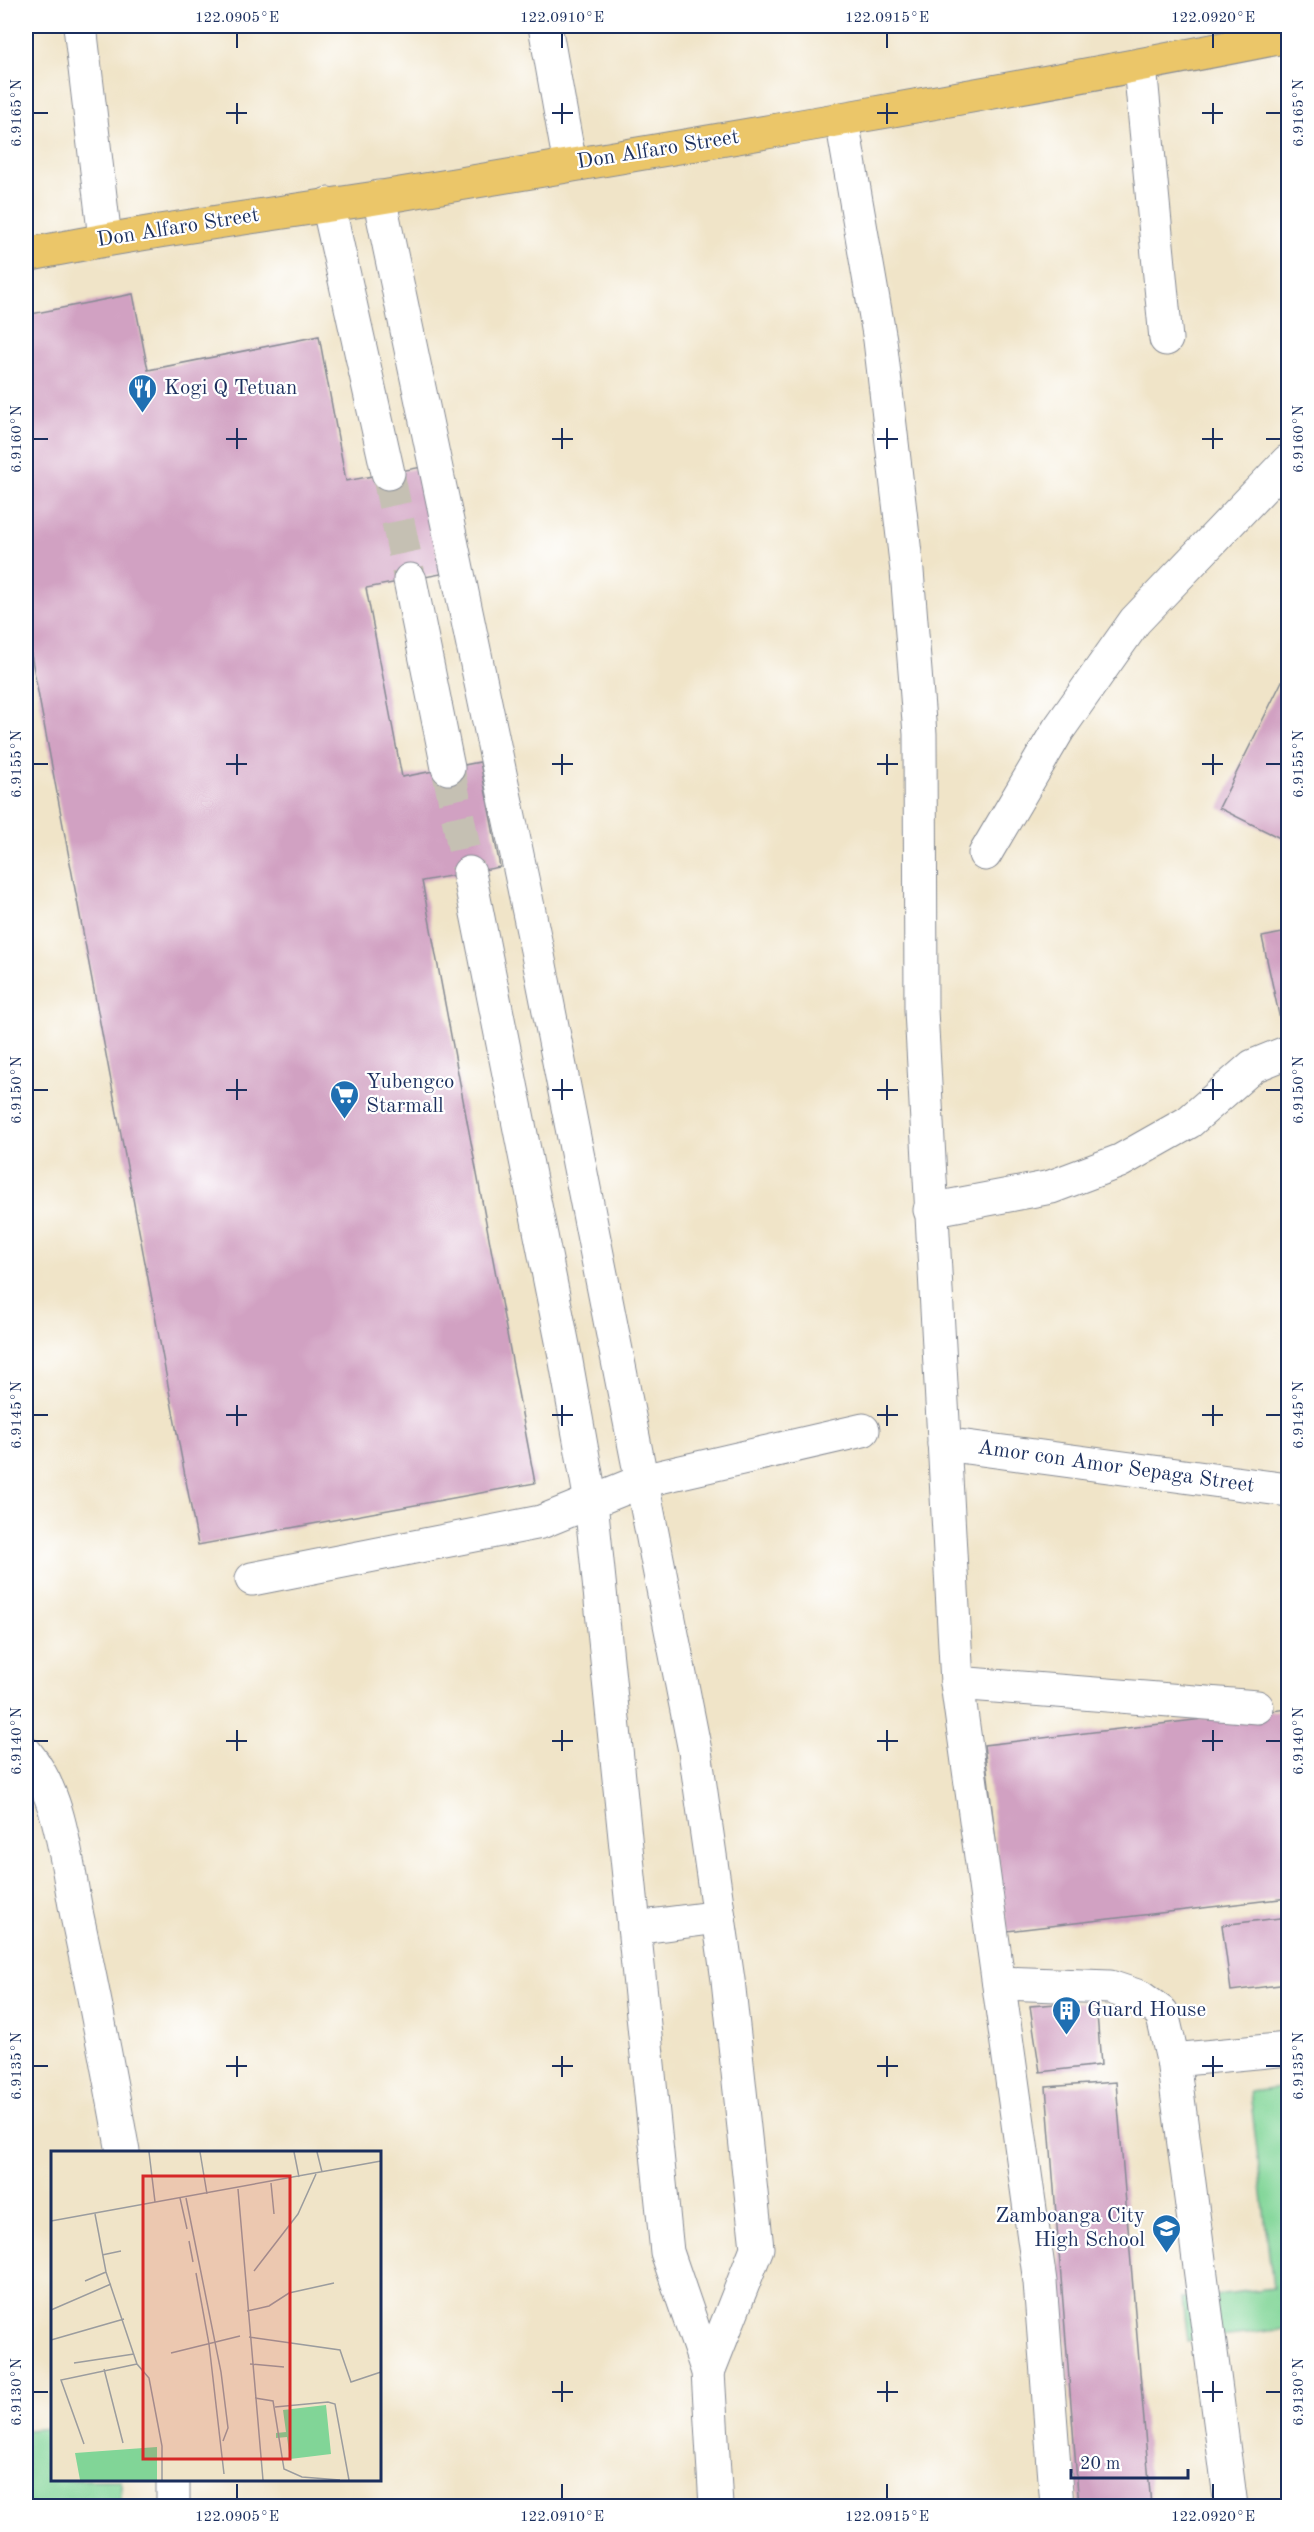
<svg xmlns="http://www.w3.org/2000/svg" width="1314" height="2532" font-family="'Old Standard TT',serif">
  <rect width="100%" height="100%" fill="#fff"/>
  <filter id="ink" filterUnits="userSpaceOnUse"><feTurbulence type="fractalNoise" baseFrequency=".0167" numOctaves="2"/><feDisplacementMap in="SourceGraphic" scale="12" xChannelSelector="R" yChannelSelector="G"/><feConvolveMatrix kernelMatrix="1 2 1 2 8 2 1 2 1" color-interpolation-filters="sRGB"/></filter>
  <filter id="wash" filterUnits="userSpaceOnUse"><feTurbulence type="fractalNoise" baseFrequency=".008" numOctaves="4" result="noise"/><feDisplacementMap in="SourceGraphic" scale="24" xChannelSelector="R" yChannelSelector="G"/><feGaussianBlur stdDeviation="1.35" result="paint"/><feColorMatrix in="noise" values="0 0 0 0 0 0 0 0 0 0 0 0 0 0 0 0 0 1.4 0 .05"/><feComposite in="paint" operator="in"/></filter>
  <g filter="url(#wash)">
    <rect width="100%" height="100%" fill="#f0e4c8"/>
    <g fill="#81d597" stroke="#4e827a" stroke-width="1.5">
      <polygon points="1288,2087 1288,2350 1286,2329 1187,2341 1182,2299 1273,2288 1250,2092"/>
      <polygon points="52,2428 52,2480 121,2480 121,2506 26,2506 26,2430"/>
    </g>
    <g id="blocks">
      <g fill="#d1a1c2">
        <polygon points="133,294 148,370 319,336 346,481 422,467 441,574 366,588 402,777 480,762 500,867 422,881 535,1483 198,1545 26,628 26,315"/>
        <polygon points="1288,669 1288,842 1219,808"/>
        <polygon points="1288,932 1288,1032 1283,1033 1262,937"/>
        <polygon points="1288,1709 1288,1898 1007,1931 984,1745"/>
        <polygon points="1288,1917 1288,1984 1231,1991 1222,1925"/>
        <polygon points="1096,2001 1101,2065 1040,2072 1030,2006"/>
        <polygon points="1116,2082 1151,2506 1079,2506 1046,2087"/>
      </g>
    </g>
  </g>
  <g filter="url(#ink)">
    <use href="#blocks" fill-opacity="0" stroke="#868a93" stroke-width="1.5"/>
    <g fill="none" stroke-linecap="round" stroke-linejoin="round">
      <g stroke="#c5c0b3" stroke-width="33" stroke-dasharray="33 16" stroke-linecap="butt">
        <polyline points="388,473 410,580"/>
        <polyline points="448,768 469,873"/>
      </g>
      <defs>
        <g id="minor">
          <polyline points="80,26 105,239"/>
          <polyline points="545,26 570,165"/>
          <polyline points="1140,66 1166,339"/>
          <polyline points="842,120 880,340 907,571 920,734 921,1010 957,1683 1040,2282 1057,2506"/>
          <polyline points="379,197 537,950 695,1751 728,1980 757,2248 708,2372"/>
          <polyline points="328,204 388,473"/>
          <polyline points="410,580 448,768"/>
          <polyline points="985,854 1058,730 1135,621 1288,461"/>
          <polyline points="469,873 565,1356 591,1502 667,2252 708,2372 716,2506"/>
          <polyline points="930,1210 1051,1187 1120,1161 1189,1122 1253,1066 1288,1052"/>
          <polyline points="944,1444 1288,1490"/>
          <polyline points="252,1579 541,1522 642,1481 863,1430"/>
          <polyline points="957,1683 1257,1707"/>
          <path d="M 26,1753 C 62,1796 66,1862 77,1916 C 94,1994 109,2073 123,2152"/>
          <polyline points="634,1928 719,1917"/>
          <polyline points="999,1983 1110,1987 1140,1997 1162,2013 1173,2060 1231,2506"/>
          <polyline points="1173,2060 1288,2049"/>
          <polyline points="173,2506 173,2480"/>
        </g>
        <path id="major" d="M 26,255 C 148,230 271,215 394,195 C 693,145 992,95 1288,36"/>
      </defs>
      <use href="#minor" stroke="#868a93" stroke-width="35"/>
      <use href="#major" stroke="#868a93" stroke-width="35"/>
      <use href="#minor" stroke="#fff" stroke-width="33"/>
      <use href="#major" stroke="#ebc669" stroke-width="33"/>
    </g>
  </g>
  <path fill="none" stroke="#1b2f5e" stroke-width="2" d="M 237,33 L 237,48M 562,33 L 562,48M 887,33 L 887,48M 1213,33 L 1213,48M 237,103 L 237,124M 562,103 L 562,124M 887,103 L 887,124M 1213,103 L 1213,124M 33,113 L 48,113M 226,113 L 247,113M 552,113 L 573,113M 877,113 L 898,113M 1202,113 L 1223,113M 1266,113 L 1281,113M 237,428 L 237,449M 562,428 L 562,449M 887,428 L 887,449M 1213,428 L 1213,449M 33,439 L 48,439M 226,439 L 247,439M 552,439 L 573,439M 877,439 L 898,439M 1202,439 L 1223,439M 1266,439 L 1281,439M 237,754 L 237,775M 562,754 L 562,775M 887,754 L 887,775M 1213,754 L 1213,775M 33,764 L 48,764M 226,764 L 247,764M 552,764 L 573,764M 877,764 L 898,764M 1202,764 L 1223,764M 1266,764 L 1281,764M 237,1079 L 237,1100M 562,1079 L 562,1100M 887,1079 L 887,1100M 1213,1079 L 1213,1100M 33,1090 L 48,1090M 226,1090 L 247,1090M 552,1090 L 573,1090M 877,1090 L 898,1090M 1202,1090 L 1223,1090M 1266,1090 L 1281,1090M 237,1405 L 237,1426M 562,1405 L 562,1426M 887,1405 L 887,1426M 1213,1405 L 1213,1426M 33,1415 L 48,1415M 226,1415 L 247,1415M 552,1415 L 573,1415M 877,1415 L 898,1415M 1202,1415 L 1223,1415M 1266,1415 L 1281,1415M 237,1730 L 237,1751M 562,1730 L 562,1751M 887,1730 L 887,1751M 1213,1730 L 1213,1751M 33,1741 L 48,1741M 226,1741 L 247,1741M 552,1741 L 573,1741M 877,1741 L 898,1741M 1202,1741 L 1223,1741M 1266,1741 L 1281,1741M 237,2056 L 237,2077M 562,2056 L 562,2077M 887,2056 L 887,2077M 1213,2056 L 1213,2077M 33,2066 L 48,2066M 226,2066 L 247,2066M 552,2066 L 573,2066M 877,2066 L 898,2066M 1202,2066 L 1223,2066M 1266,2066 L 1281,2066M 562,2381 L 562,2402M 887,2381 L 887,2402M 1213,2381 L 1213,2402M 33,2392 L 48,2392M 552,2392 L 573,2392M 877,2392 L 898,2392M 1202,2392 L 1223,2392M 1266,2392 L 1281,2392M 237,2484 L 237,2499M 562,2484 L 562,2499M 887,2484 L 887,2499M 1213,2484 L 1213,2499"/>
  <defs>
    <symbol id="restaurant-pin" viewBox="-11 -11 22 30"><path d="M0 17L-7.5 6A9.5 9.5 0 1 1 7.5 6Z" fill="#1f6fb2" stroke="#fff"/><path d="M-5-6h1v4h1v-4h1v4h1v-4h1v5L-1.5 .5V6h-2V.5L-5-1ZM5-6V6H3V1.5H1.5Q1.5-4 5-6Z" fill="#fff"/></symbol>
    <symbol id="supermarket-pin" viewBox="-11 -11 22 30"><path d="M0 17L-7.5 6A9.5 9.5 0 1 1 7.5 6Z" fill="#1f6fb2" stroke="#fff"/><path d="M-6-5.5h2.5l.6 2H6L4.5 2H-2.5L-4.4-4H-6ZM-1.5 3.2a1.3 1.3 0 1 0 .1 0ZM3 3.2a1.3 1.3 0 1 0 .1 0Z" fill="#fff"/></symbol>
    <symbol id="building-pin" viewBox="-11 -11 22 30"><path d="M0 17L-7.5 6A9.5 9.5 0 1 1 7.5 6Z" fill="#1f6fb2" stroke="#fff"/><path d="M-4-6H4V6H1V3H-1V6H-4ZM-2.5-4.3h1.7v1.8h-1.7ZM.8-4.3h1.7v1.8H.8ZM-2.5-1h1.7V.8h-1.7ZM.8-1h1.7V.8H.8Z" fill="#fff"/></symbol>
    <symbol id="school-pin" viewBox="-11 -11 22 30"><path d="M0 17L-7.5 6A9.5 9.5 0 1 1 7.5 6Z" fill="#1f6fb2" stroke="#fff"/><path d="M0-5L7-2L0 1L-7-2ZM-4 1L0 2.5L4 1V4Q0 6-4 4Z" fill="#fff"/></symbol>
  </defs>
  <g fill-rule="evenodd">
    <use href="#restaurant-pin" x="126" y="372" width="33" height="45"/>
    <use href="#supermarket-pin" x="328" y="1078" width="33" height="45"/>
    <use href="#building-pin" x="1050" y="1994" width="33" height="45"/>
    <use href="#school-pin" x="1150" y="2212" width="33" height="45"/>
  </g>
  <g text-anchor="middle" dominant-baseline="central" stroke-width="4.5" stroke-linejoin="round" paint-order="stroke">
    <g font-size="21" fill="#1b2f5e" stroke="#fff">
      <text transform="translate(658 150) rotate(-9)">Don Alfaro Street</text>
      <text transform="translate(178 228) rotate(-9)">Don Alfaro Street</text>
      <text transform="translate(1116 1467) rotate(8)">Amor con Amor Sepaga Street</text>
    </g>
    <g font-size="21" fill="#1b2f5e" stroke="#fff" text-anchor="start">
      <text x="164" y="388">Kogi Q Tetuan</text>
      <text x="366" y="1082">Yubengco<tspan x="366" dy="24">Starmall</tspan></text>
      <text x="1087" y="2010">Guard House</text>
      <text x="1145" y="2216" text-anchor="end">Zamboanga City<tspan x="1145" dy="24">High School</tspan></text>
    </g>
  </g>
  <g transform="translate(51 2151)">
    <rect width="330" height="330" fill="#f0e4c8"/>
    <path d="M 275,254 L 280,303 L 239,308 L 236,286 L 225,287 L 225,282 L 235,281 L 232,259 ZM 106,296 L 106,329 L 29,329 L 24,302 Z" fill="#81d597"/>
    <path fill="none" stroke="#9b9c9e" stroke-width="1.5" d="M 98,1 L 104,51M 149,1 L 156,43M 243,1 L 248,26M 266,1 L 271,21M 220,32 L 223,63M 187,38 L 212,329M 129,47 L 136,78M 135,47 L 170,221 L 177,277 L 172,290M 44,63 L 55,121 L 86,213 L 98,227 L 111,295 L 111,329M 0,70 L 330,10M 0,77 L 0,100M 138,90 L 142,111M 51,104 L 70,100M 203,120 L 247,63 L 265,23M 145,122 L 158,193 L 173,323M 34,130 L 55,121M 0,159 L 60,133M 196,160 L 218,155 L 238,142 L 283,132M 198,186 L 289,199 L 300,231 L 330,221M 0,189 L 73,168M 120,202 L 189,185M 23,212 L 83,203M 199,213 L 233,216M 53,218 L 72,292M 204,247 L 222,250 L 233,318 L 251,326 L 289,329M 224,256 L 277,251 L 284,253 L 298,329M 33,293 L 10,229 L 86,213"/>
    <path fill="#d62828" fill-opacity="0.15" stroke="#d62828" stroke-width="3" d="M 92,25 L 239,25 L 239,308 L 92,308 Z"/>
    <rect width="330" height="330" fill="none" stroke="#1b2f5e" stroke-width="3"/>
  </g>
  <rect width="1314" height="2532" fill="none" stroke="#fff" stroke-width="66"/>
  <path d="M1071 2469v9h117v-9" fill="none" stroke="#1b2f5e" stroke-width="3"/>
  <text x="1080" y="2469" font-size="18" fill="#1b2f5e" stroke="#ffffff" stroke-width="4.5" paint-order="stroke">20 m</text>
  <rect x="33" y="33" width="1248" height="2466" fill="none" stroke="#1b2f5e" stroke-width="2"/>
  <g font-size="15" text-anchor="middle" fill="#1b2f5e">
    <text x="237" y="22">122.0905°E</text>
    <text x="562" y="22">122.0910°E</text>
    <text x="887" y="22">122.0915°E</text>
    <text x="1213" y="22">122.0920°E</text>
    <text transform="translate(16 113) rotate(-90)" y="5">6.9165°N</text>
    <text transform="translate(1298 113) rotate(-90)" y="5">6.9165°N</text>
    <text transform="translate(16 439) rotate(-90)" y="5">6.9160°N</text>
    <text transform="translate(1298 439) rotate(-90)" y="5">6.9160°N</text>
    <text transform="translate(16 764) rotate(-90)" y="5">6.9155°N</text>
    <text transform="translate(1298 764) rotate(-90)" y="5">6.9155°N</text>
    <text transform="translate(16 1090) rotate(-90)" y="5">6.9150°N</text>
    <text transform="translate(1298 1090) rotate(-90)" y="5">6.9150°N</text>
    <text transform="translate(16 1415) rotate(-90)" y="5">6.9145°N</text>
    <text transform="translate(1298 1415) rotate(-90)" y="5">6.9145°N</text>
    <text transform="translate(16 1741) rotate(-90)" y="5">6.9140°N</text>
    <text transform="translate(1298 1741) rotate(-90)" y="5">6.9140°N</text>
    <text transform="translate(16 2066) rotate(-90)" y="5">6.9135°N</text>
    <text transform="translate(1298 2066) rotate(-90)" y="5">6.9135°N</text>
    <text transform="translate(16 2392) rotate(-90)" y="5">6.9130°N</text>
    <text transform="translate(1298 2392) rotate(-90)" y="5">6.9130°N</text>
    <text x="237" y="2521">122.0905°E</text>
    <text x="562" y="2521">122.0910°E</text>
    <text x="887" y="2521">122.0915°E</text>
    <text x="1213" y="2521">122.0920°E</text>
  </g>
</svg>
